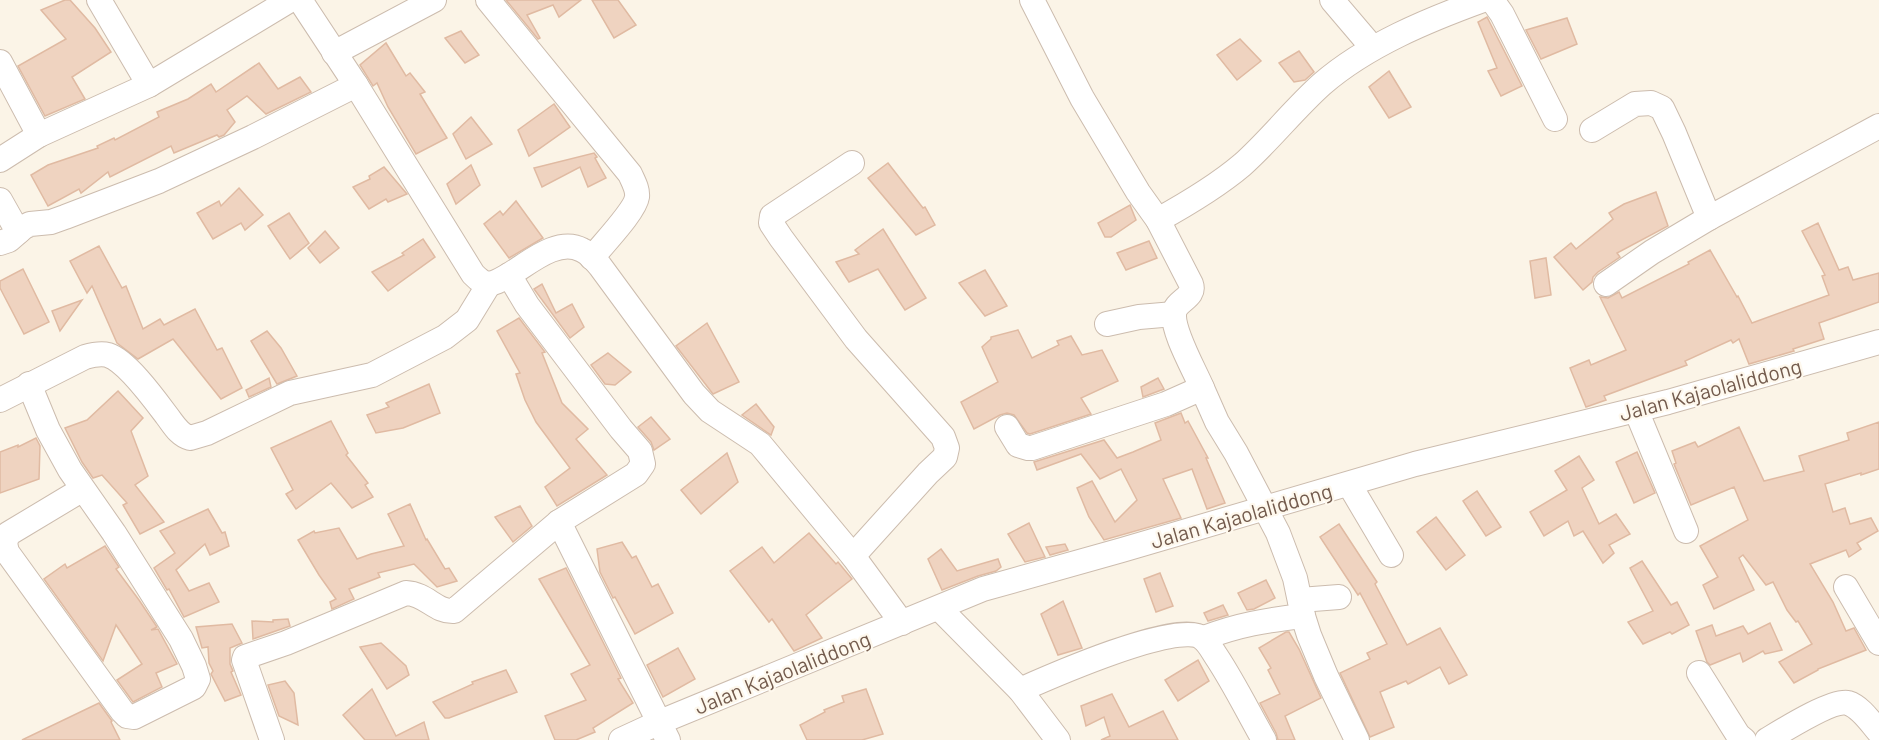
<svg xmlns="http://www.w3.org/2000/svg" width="1879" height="740" font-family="Barlow,sans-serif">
  <rect width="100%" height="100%" fill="#fbf4e7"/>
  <g fill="#efd3c0" stroke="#e0baa2" stroke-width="1.5">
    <polygon points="65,0 70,0 95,28 111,52 72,77 85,99 45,116 18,66 66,39 41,10"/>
    <polygon points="506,0 581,0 559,17 553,5 527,15 540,38 538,39"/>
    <polygon points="592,0 618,0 636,25 614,38"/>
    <polygon points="1487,17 1522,86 1501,96 1488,71 1497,68 1478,22"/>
    <polygon points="1567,18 1577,44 1541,59 1526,30"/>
    <polygon points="461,31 479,55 465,63 445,38"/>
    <polygon points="1240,39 1261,61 1237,80 1217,55"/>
    <polygon points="386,43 406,76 410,73 425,92 420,94 447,138 416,154 388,107 377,83 373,86 360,65"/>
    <polygon points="1299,51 1314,72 1305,80 1294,82 1279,63"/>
    <polygon points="259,63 278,89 300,77 311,92 266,114 247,96 227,110 235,122 224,135 219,137 217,135 174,153 171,146 110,177 108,172 81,193 79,189 48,206 31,175 48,165 98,148 97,146 114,138 115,140 159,117 157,112 188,99 211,84 216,92"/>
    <polygon points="1389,71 1411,107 1389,118 1369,87"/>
    <polygon points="554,104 570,127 529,156 518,130"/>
    <polygon points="471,117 492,144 466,159 453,134"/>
    <polygon points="594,153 597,157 595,158 606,178 588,187 580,167 542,187 534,168"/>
    <polygon points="888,163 923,208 925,207 935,225 916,235 868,178"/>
    <polygon points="471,165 480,185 456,204 447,184"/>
    <polygon points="384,167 407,194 388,202 386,199 369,209 353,187 370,179 369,176"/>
    <polygon points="239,188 263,215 245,230 241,223 213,239 197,213 219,201 221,206"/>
    <polygon points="1656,192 1668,226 1617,253 1620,257 1598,272 1593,277 1592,282 1583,290 1554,257 1571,243 1576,249 1613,219 1609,213 1624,204"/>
    <polygon points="516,201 543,238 509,258 484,224 500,211 503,215"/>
    <polygon points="1130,205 1136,220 1111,237 1105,237 1098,223"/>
    <polygon points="289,213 309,243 290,259 268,226"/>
    <polygon points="1818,223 1839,270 1848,267 1853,280 1879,273 1879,302 1819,323 1824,339 1793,349 1794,351 1749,364 1739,339 1733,343 1731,340 1685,361 1687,365 1604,396 1606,400 1586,407 1570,368 1589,360 1591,365 1626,350 1600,297 1608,298 1619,292 1622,298 1689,264 1688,262 1710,250 1737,297 1738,296 1752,323 1829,295 1822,276 1825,275 1802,231"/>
    <polygon points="883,229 926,298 905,310 878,269 849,282 836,262 859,254 855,250"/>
    <polygon points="325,231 339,248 320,263 308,248"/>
    <polygon points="423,239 435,257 388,291 372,272 404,255 402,253"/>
    <polygon points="1149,241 1157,258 1126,270 1117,253"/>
    <polygon points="99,246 122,288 126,286 143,329 160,319 164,325 195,309 217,350 222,348 242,388 221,399 173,339 138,359 117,343 92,286 87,293 70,261"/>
    <polygon points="1546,258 1551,295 1535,298 1530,261"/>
    <polygon points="23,269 49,322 24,334 0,288 0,281"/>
    <polygon points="985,270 1007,306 985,316 959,283"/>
    <polygon points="542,284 556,313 572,304 584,327 570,338 534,289"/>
    <polygon points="82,300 60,331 52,311"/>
    <polygon points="519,318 545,352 542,353 562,403 588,429 576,439 607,475 557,506 545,487 570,468 536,422 525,400 516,374 520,373 497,331"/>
    <polygon points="707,323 739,382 713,394 676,346"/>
    <polygon points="1018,330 1032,358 1059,345 1057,341 1071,336 1082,355 1102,350 1118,381 1081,398 1091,414 1030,434 1027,433 1014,415 1007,413 1000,415 974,429 961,402 998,382 982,347 991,339 991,337"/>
    <polygon points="267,331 281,348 297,376 277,384 251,341"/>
    <polygon points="608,353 631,372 615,385 605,384 591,365"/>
    <polygon points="269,378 271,387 249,397 246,390"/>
    <polygon points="1158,378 1164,389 1143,397 1141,387"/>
    <polygon points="429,384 440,413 403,428 376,433 367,415 389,407 386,403"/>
    <polygon points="118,391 143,418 131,431 148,476 135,485 164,522 140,534 123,505 127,503 102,475 93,478 82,462 65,428 87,420"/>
    <polygon points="756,404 774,427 771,435 742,415"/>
    <polygon points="1181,413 1185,423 1188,421 1208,458 1206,458 1225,503 1207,509 1192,469 1163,479 1181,518 1104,540 1089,517 1077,488 1092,481 1115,522 1137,500 1121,469 1100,479 1081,454 1037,470 1034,462 1104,440 1117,458 1133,452 1161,440 1155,423"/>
    <polygon points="651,417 670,439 654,450 651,442 638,427"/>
    <polygon points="331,421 348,453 346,455 368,483 365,485 373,497 352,508 331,483 296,509 286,494 293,490 271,448"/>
    <polygon points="1879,422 1879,469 1861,475 1861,473 1825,484 1833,512 1845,508 1850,524 1871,518 1878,531 1857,543 1861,549 1849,557 1846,550 1810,564 1833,602 1846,631 1854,628 1866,650 1818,669 1818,670 1794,683 1779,662 1812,644 1798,621 1796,622 1787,610 1773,582 1766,585 1743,555 1739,558 1754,590 1714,609 1703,585 1718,577 1700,546 1748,520 1734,487 1691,505 1674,464 1676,463 1672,451 1695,442 1698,447 1739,427 1764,481 1804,471 1799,456 1849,440 1847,433"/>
    <polygon points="36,438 40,446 39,479 0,493 0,452 18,445 18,447"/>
    <polygon points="1637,452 1655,493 1634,503 1616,462"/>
    <polygon points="727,453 738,482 701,514 681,490"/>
    <polygon points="1579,456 1594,480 1582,488 1599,524 1616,514 1630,534 1609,545 1614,553 1603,563 1583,531 1574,536 1568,521 1544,536 1530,512 1567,490 1555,471"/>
    <polygon points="1477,491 1501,527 1486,536 1463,501"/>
    <polygon points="410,504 426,540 427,539 445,569 449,568 457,581 437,587 414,564 378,573 380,577 349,589 354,599 332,609 330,602 336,599 319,575 298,540 314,531 315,533 339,528 357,559 371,554 404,546 388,514"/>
    <polygon points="520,506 532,526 513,542 495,517"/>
    <polygon points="208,509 222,533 225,532 229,546 210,555 205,544 176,570 189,591 209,583 219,602 184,617 169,589 167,590 154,568 175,553 160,531"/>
    <polygon points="1436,517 1465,555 1446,570 1417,532"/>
    <polygon points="1029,523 1045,557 1025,562 1008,534"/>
    <polygon points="1339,524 1377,582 1375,584 1407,645 1440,628 1467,675 1449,684 1440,667 1408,684 1406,681 1380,692 1394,727 1370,737 1340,673 1370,659 1367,653 1387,644 1360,593 1358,595 1320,537"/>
    <polygon points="809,533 836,564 838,562 852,579 806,615 822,638 794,651 772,619 769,622 730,571 762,547 774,563"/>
    <polygon points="622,542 632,558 636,556 652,587 658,584 673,613 635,634 615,597 613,598 600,572 597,549"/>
    <polygon points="1065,544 1068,550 1050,555 1046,547"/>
    <polygon points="105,546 119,567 116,569 139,600 157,627 151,630 158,629 177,664 156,673 162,687 133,702 117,680 142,664 116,625 103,661 44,579 65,564 67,568"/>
    <polygon points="941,549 957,571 998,559 1001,567 996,571 978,576 942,590 928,559"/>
    <polygon points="1642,561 1671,605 1677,602 1689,625 1672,634 1670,632 1643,644 1628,622 1653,611 1630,568"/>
    <polygon points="566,568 621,678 618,679 633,703 593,728 595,732 576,740 555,740 545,716 586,700 571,674 590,665 539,579"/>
    <polygon points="1160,573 1173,606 1156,612 1144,579"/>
    <polygon points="1266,580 1275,598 1254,609 1247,610 1238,593"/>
    <polygon points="1063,601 1082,648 1058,655 1041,614"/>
    <polygon points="1223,605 1228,615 1208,621 1204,613"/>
    <polygon points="288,619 290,626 253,639 252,621 273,622 273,620"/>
    <polygon points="1770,623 1782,650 1765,654 1763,651 1743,662 1740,653 1710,665 1707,662 1696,631 1712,625 1716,636 1743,626 1748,634"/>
    <polygon points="232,624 242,643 230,648 230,664 233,671 231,672 241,695 225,701 211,674 213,671 209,663 208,647 202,648 196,627"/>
    <polygon points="1286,632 1289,632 1299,649 1321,698 1285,716 1295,740 1278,740 1276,733 1260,703 1280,694 1268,670 1271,668 1259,648"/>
    <polygon points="381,643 406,666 409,675 387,689 360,647"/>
    <polygon points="678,648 695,679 663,697 647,665"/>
    <polygon points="1198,660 1209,681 1178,701 1165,680"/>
    <polygon points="506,670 517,692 449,718 445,718 433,702 473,684 472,682"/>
    <polygon points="285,681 294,693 298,725 279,716 268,685"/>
    <polygon points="372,689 396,736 424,722 429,740 365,740 343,715"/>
    <polygon points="866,689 883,734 862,740 807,740 800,725 825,712 824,710 844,702 842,696"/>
    <polygon points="1112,694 1129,727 1163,711 1178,740 1101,740 1110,736 1104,717 1086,726 1081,706"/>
    <polygon points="99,703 112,721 111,722 120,740 22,740"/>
  </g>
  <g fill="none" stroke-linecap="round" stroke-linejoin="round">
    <defs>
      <g id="minor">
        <polyline points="99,0 149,85"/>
        <path d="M 488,0 L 630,174 C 633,181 638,189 637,197 C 635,211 602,245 592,258"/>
        <path d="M 1032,0 L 1082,98 L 1138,192 L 1158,220 L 1191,284 C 1196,298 1175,300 1174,314 C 1173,333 1194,369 1202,388"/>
        <polyline points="1332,0 1372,47"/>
        <polyline points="1492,0 1502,14 1555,119"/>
        <polyline points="334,53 434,0"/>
        <polyline points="0,62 39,135"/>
        <polyline points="1592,130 1635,104 1651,103 1662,108 1674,133 1709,218 1879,126"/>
        <polyline points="0,160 39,135 149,85 290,0"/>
        <polyline points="852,163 772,216 771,223 781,238 856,339 943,437 947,448 945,457 928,473 853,556"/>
        <polyline points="0,200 18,232"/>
        <path d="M 1158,220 C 1187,204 1216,187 1242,165 C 1270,140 1294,109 1322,84 C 1367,45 1428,20 1483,0"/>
        <polyline points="0,243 9,240 24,227 30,224 51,222 65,217 159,181 253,137 356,85"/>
        <path d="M 509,275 C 529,263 558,237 582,250 C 589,253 595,260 600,266 L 694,394 L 710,411 L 760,444 L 853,556 L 902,623"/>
        <polyline points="1606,284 1652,252 1709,218"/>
        <polyline points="1107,324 1139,317 1174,314"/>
        <polyline points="29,384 48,430 70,470 114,533 181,639 194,666 198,679 194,687 134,717 127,716 122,711 7,552 5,543 8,534 83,489"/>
        <path d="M 0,400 L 85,357 C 92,355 101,353 108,355 C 127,361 155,400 167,416 C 174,425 179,435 190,438 L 207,433 L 290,393 L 372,375 L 445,337 L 467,320 L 489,284"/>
        <polyline points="1636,410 1686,531"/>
        <polyline points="1007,427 1018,445 1028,448 1032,448 1166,404 1202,388 1217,422 1236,453 1278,533 1295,578 1303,616 1309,635 1326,676 1357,740"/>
        <polyline points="1349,484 1391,555"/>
        <polyline points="559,522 668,740"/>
        <polyline points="1846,587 1879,643"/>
        <polyline points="1300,600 1339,597"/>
        <polyline points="939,608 1020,690 1058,740"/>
        <path d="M 1204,638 C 1237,625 1267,620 1303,616"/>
        <polyline points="1699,673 1738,735 1744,740"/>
        <path d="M 1020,690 C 1047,678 1180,619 1202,638 C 1208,642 1212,650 1216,656 C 1234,683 1248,712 1264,740"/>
        <path d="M 272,740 L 244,660 L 245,657 L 286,643 L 406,593 C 427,594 435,612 454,611 L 559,522 L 636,474 L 643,464 L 640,451 L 621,429 L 549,334 L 527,305 L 509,275 C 493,284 487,289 473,274 L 356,85 L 300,0"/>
        <polyline points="621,740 660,722 983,589 1122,550 1415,464 1668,402 1879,342"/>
        <path d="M 1767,740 C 1782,731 1833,699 1848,703 C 1861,707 1871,723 1879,732"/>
      </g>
    </defs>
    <use href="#minor" stroke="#ccbcae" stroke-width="26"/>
    <use href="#minor" stroke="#fff" stroke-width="24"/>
  </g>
  <g text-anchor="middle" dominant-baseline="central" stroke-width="4.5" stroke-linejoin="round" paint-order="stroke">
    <g font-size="21" fill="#735b4d" stroke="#fef8ed">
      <text transform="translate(1710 389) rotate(-15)">Jalan Kajaolaliddong</text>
      <text transform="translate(1241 515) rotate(-16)">Jalan Kajaolaliddong</text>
      <text transform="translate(782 672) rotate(-22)">Jalan Kajaolaliddong</text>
    </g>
  </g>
</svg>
